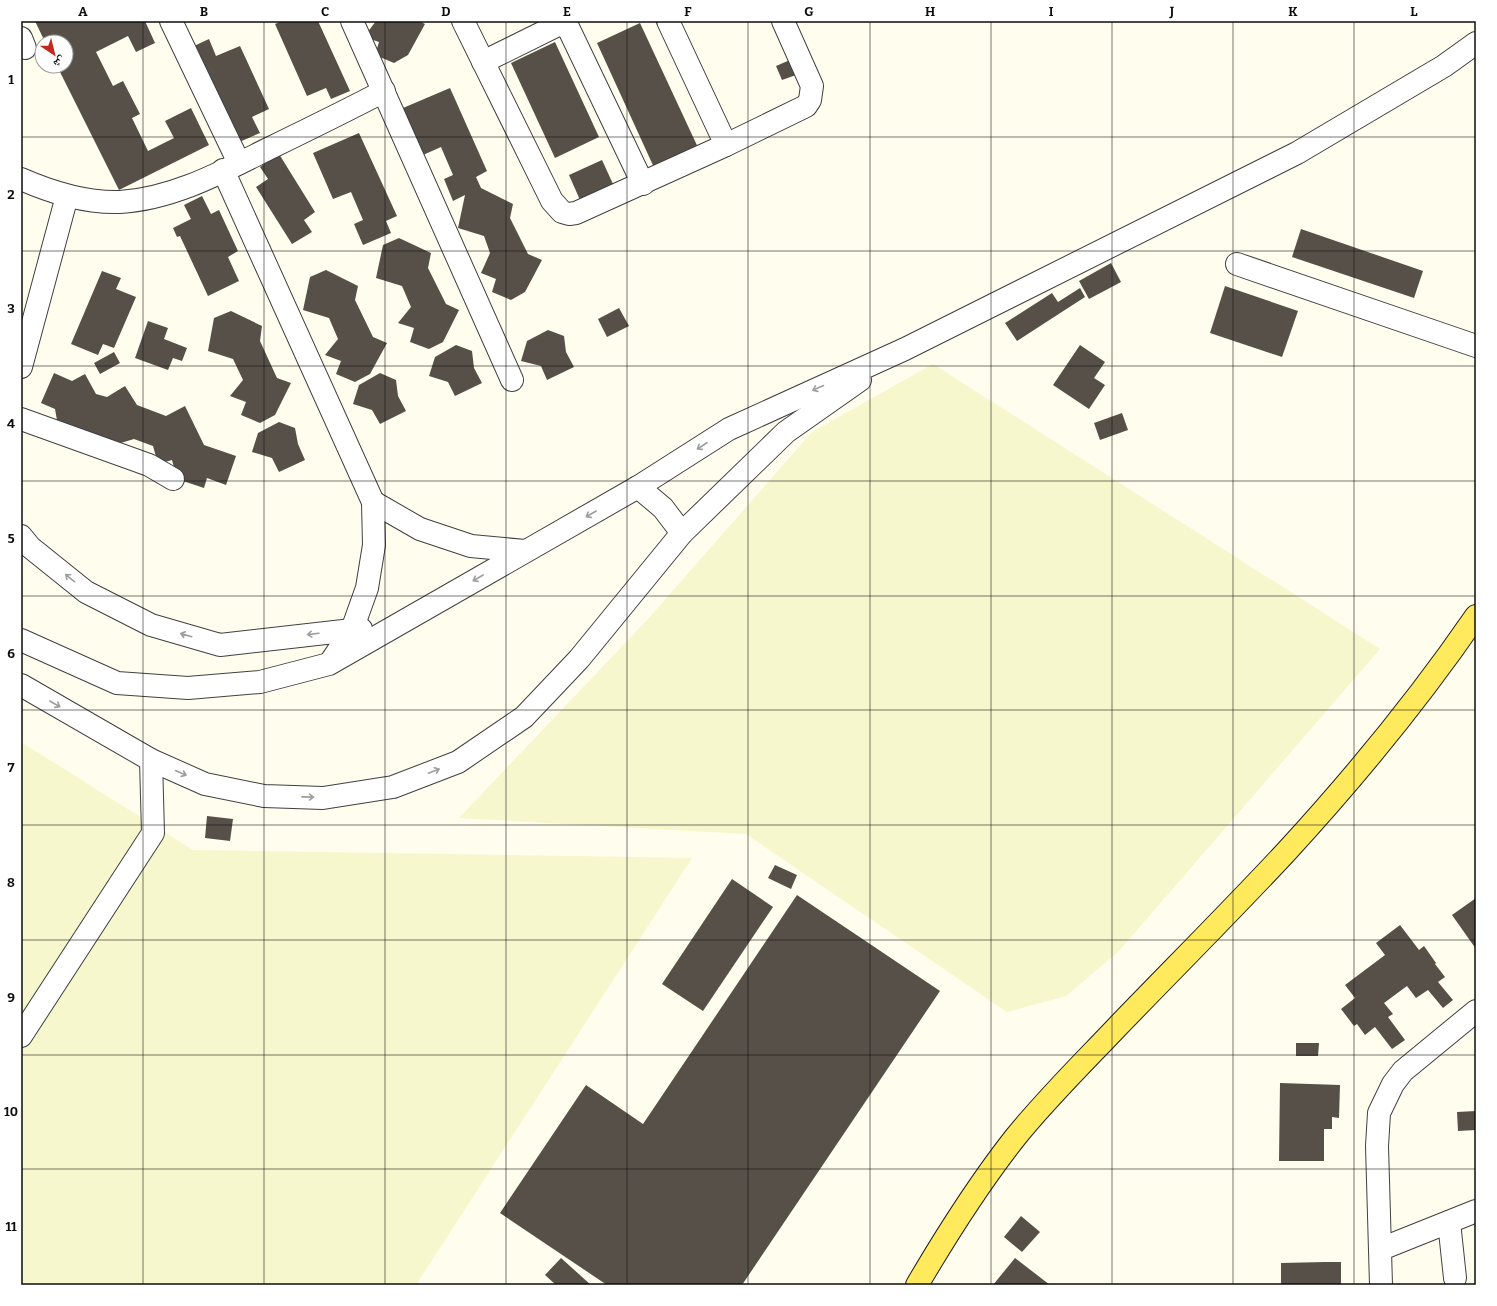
<svg xmlns="http://www.w3.org/2000/svg" width="1497" height="1306" font-family="Bitter,'Noto Naskh Arabic',serif">
  <rect width="100%" height="100%" fill="#fffded"/>
  <g fill="#f6f7cc">
    <polygon points="933,364 1380,649 1118,952 1066,996 1007,1012 746,834 459,818 648,619 812,432"/>
    <polygon points="21,742 193,850 692,858 416,1285 21,1285"/>
  </g>
  <g fill="#565049">
    <polygon points="35,21 145,21 155,43 136,52 128,36 96,52 113,86 123,81 140,114 132,118 148,151 174,138 165,121 191,108 209,145 119,190 57,66 66,66 66,42 45,42"/>
    <polygon points="282,21 318,21 350,91 331,99 326,88 307,96 275,24"/>
    <polygon points="376,21 419,21 425,24 408,55 394,63 375,55 379,42 364,37"/>
    <polygon points="640,23 701,154 657,174 597,43"/>
    <polygon points="209,39 216,56 240,46 269,109 252,117 260,133 237,143 194,46"/>
    <polygon points="555,42 599,137 555,158 511,63"/>
    <polygon points="790,60 796,75 782,80 776,66"/>
    <polygon points="450,88 487,171 476,177 481,188 513,204 510,218 528,254 542,260 525,292 511,300 492,292 496,279 481,273 490,253 484,236 458,228 465,195 453,201 444,179 453,175 441,147 423,155 403,108"/>
    <polygon points="359,133 397,216 386,221 391,233 363,245 354,224 363,220 351,192 333,199 313,153"/>
    <polygon points="279,154 315,212 304,220 312,232 292,244 256,187 268,179 260,167"/>
    <polygon points="602,160 613,184 580,200 569,175"/>
    <polygon points="202,196 211,214 219,210 238,251 228,257 239,281 208,296 180,236 177,237 173,228 191,219 184,205"/>
    <polygon points="1301,229 1423,271 1414,298 1292,257"/>
    <polygon points="399,238 431,253 428,268 446,304 459,310 443,342 429,349 410,342 414,328 398,323 411,307 402,286 376,278 383,245"/>
    <polygon points="1111,263 1121,282 1089,299 1079,281"/>
    <polygon points="326,270 358,286 355,300 373,337 387,343 370,374 355,382 336,374 341,361 325,355 338,339 329,318 303,310 310,277"/>
    <polygon points="102,271 121,278 116,289 136,297 114,348 103,344 98,355 71,344"/>
    <polygon points="1225,286 1298,311 1282,357 1210,333"/>
    <polygon points="1080,288 1085,297 1017,341 1005,323 1052,293 1058,302"/>
    <polygon points="619,308 629,326 607,337 598,319"/>
    <polygon points="231,311 262,326 260,341 277,378 291,383 275,415 260,423 241,415 246,402 230,396 243,380 233,359 208,351 214,318"/>
    <polygon points="148,321 168,328 164,339 187,348 182,361 173,358 168,370 135,358"/>
    <polygon points="548,330 564,336 566,352 574,367 547,380 541,366 521,361 527,341"/>
    <polygon points="456,345 472,351 474,368 482,383 455,396 448,382 429,376 435,357"/>
    <polygon points="1080,345 1105,362 1094,378 1105,385 1089,409 1053,385"/>
    <polygon points="114,352 120,363 100,374 94,363"/>
    <polygon points="54,373 72,381 85,374 96,394 107,397 125,386 137,405 166,416 185,406 204,445 236,456 226,485 207,478 204,488 177,479 172,460 158,464 153,446 134,439 114,445 58,426 55,409 41,403"/>
    <polygon points="380,373 396,380 398,396 406,411 380,424 372,410 353,404 359,385"/>
    <polygon points="1122,413 1128,430 1100,440 1094,423"/>
    <polygon points="279,422 295,428 298,444 305,460 279,472 272,458 252,452 258,433"/>
    <polygon points="207,816 233,819 230,841 205,838"/>
    <polygon points="775,865 797,875 791,889 768,878"/>
    <polygon points="732,879 773,907 703,1011 662,984"/>
    <polygon points="797,895 940,991 742,1285 607,1285 500,1213 586,1085 643,1124"/>
    <polygon points="1476,898 1476,949 1452,915"/>
    <polygon points="1400,925 1419,950 1424,946 1436,963 1435,964 1445,977 1438,982 1453,1000 1443,1008 1428,990 1416,998 1407,986 1384,1003 1393,1014 1388,1017 1405,1040 1392,1049 1375,1027 1365,1035 1357,1024 1354,1026 1341,1009 1355,998 1345,985 1385,955 1376,943"/>
    <polygon points="1296,1043 1319,1043 1318,1056 1296,1056"/>
    <polygon points="1280,1083 1340,1085 1339,1118 1332,1117 1332,1129 1324,1129 1324,1161 1279,1161"/>
    <polygon points="1476,1111 1476,1130 1458,1131 1457,1112"/>
    <polygon points="1021,1216 1040,1232 1022,1252 1004,1237"/>
    <polygon points="561,1258 591,1285 556,1285 545,1275"/>
    <polygon points="1015,1258 1050,1285 993,1285"/>
    <polygon points="1325,1262 1341,1262 1341,1285 1281,1285 1281,1263"/>
  </g>
  <g fill="none" stroke-linecap="round" stroke-linejoin="round">
    <defs>
      <g id="minor">
        <polyline points="171,21 239,163"/>
        <polyline points="352,21 512,380"/>
        <polyline points="463,21 552,201 562,212 569,214 576,213 726,145 806,106 810,100 812,86 783,21"/>
        <polyline points="565,21 643,184"/>
        <polyline points="668,21 726,145"/>
        <polyline points="21,38 25,48"/>
        <polyline points="483,62 566,21"/>
        <polyline points="223,170 373,502 374,545 367,588 352,630 332,660"/>
        <path d="M 21,179 C 53,193 85,203 120,202 C 173,199 222,172 268,149 C 307,130 346,111 384,91"/>
        <polyline points="1237,264 1476,346"/>
        <polyline points="21,367 67,196"/>
        <polyline points="21,419 149,465 173,479"/>
        <polyline points="638,487 663,508 682,533"/>
        <polyline points="373,502 420,529 471,546 525,551"/>
        <polyline points="21,536 30,547 86,592 151,625 220,645 361,629"/>
        <polyline points="21,640 117,683 188,688 260,682 329,664 638,487 729,429 905,349 1297,153 1444,66 1476,43"/>
        <polyline points="21,685 151,760 205,784 264,796 323,798 393,787 458,762 524,717 579,659 682,533 786,432 860,380"/>
        <polyline points="21,1036 153,833 151,760"/>
        <polyline points="1449,1222 1455,1278"/>
        <polyline points="1381,1249 1476,1211"/>
        <polyline points="1381,1285 1377,1146 1379,1113 1393,1084 1403,1071 1476,1011"/>
      </g>
      <path id="major" d="M 917,1285 C 947,1234 978,1185 1014,1139 C 1046,1099 1083,1063 1118,1026 C 1174,968 1231,911 1286,852 C 1354,778 1419,699 1476,616"/>
    </defs>
    <use href="#minor" stroke="#404040" stroke-width="24"/>
    <use href="#major" stroke="#1e1e1e" stroke-width="24"/>
    <use href="#minor" stroke="#fff" stroke-width="22"/>
    <use href="#major" stroke="#ffe95d" stroke-width="22"/>
  </g>
  <defs><path id="oneway-shaft" d="M-6 0H5M1.5-3L5.5 0L1.5 3" fill="none" stroke-width="1.6" stroke-linecap="round" stroke-linejoin="round"/></defs>
  <g stroke="#9e9e9e">
    <use href="#oneway-shaft" transform="translate(818 388) rotate(156)"/>
    <use href="#oneway-shaft" transform="translate(702 446) rotate(147)"/>
    <use href="#oneway-shaft" transform="translate(591 514) rotate(150)"/>
    <use href="#oneway-shaft" transform="translate(70 578) rotate(-141)"/>
    <use href="#oneway-shaft" transform="translate(478 578) rotate(150)"/>
    <use href="#oneway-shaft" transform="translate(313 634) rotate(173)"/>
    <use href="#oneway-shaft" transform="translate(186 635) rotate(-164)"/>
    <use href="#oneway-shaft" transform="translate(55 704) rotate(30)"/>
    <use href="#oneway-shaft" transform="translate(434 771) rotate(-21)"/>
    <use href="#oneway-shaft" transform="translate(181 773) rotate(24)"/>
    <use href="#oneway-shaft" transform="translate(308 797) rotate(1)"/>
  </g>
  <path fill="none" stroke="#0d0d0d" stroke-width="1" stroke-opacity="0.55" d="M 143,21 L 143,1285M 264,21 L 264,1285M 385,21 L 385,1285M 506,21 L 506,1285M 627,21 L 627,1285M 748,21 L 748,1285M 870,21 L 870,1285M 991,21 L 991,1285M 1112,21 L 1112,1285M 1233,21 L 1233,1285M 1354,21 L 1354,1285M 21,137 L 1476,137M 21,251 L 1476,251M 21,366 L 1476,366M 21,481 L 1476,481M 21,596 L 1476,596M 21,710 L 1476,710M 21,825 L 1476,825M 21,940 L 1476,940M 21,1055 L 1476,1055M 21,1169 L 1476,1169"/>
  <rect width="1497" height="1306" fill="none" stroke="#ffffff" stroke-width="44"/>
  <g transform="translate(54 54) rotate(145)"><circle r="19" fill="#ffffff" stroke="#9e9e9e"/>
  <path d="M0-3L7 15L0 10L-7 15Z" fill="#c5271d"/>
  <text y="-6" font-size="11" font-weight="bold" text-anchor="middle" fill="#0d0d0d">ش</text>
  </g>
  <rect x="22" y="22" width="1453" height="1262" fill="none" stroke="#0d0d0d" stroke-width="1.5"/>
  <g font-size="13" text-anchor="middle" font-weight="bold" fill="#0d0d0d">
    <text x="83" y="16">A</text>
    <text x="204" y="16">B</text>
    <text x="325" y="16">C</text>
    <text x="446" y="16">D</text>
    <text x="567" y="16">E</text>
    <text x="688" y="16">F</text>
    <text x="809" y="16">G</text>
    <text x="930" y="16">H</text>
    <text x="1051" y="16">I</text>
    <text x="1172" y="16">J</text>
    <text x="1293" y="16">K</text>
    <text x="1414" y="16">L</text>
    <text x="11" y="84">1</text>
    <text x="11" y="199">2</text>
    <text x="11" y="313">3</text>
    <text x="11" y="428">4</text>
    <text x="11" y="543">5</text>
    <text x="11" y="658">6</text>
    <text x="11" y="772">7</text>
    <text x="11" y="887">8</text>
    <text x="11" y="1002">9</text>
    <text x="11" y="1116">10</text>
    <text x="11" y="1231">11</text>
  </g>
</svg>
